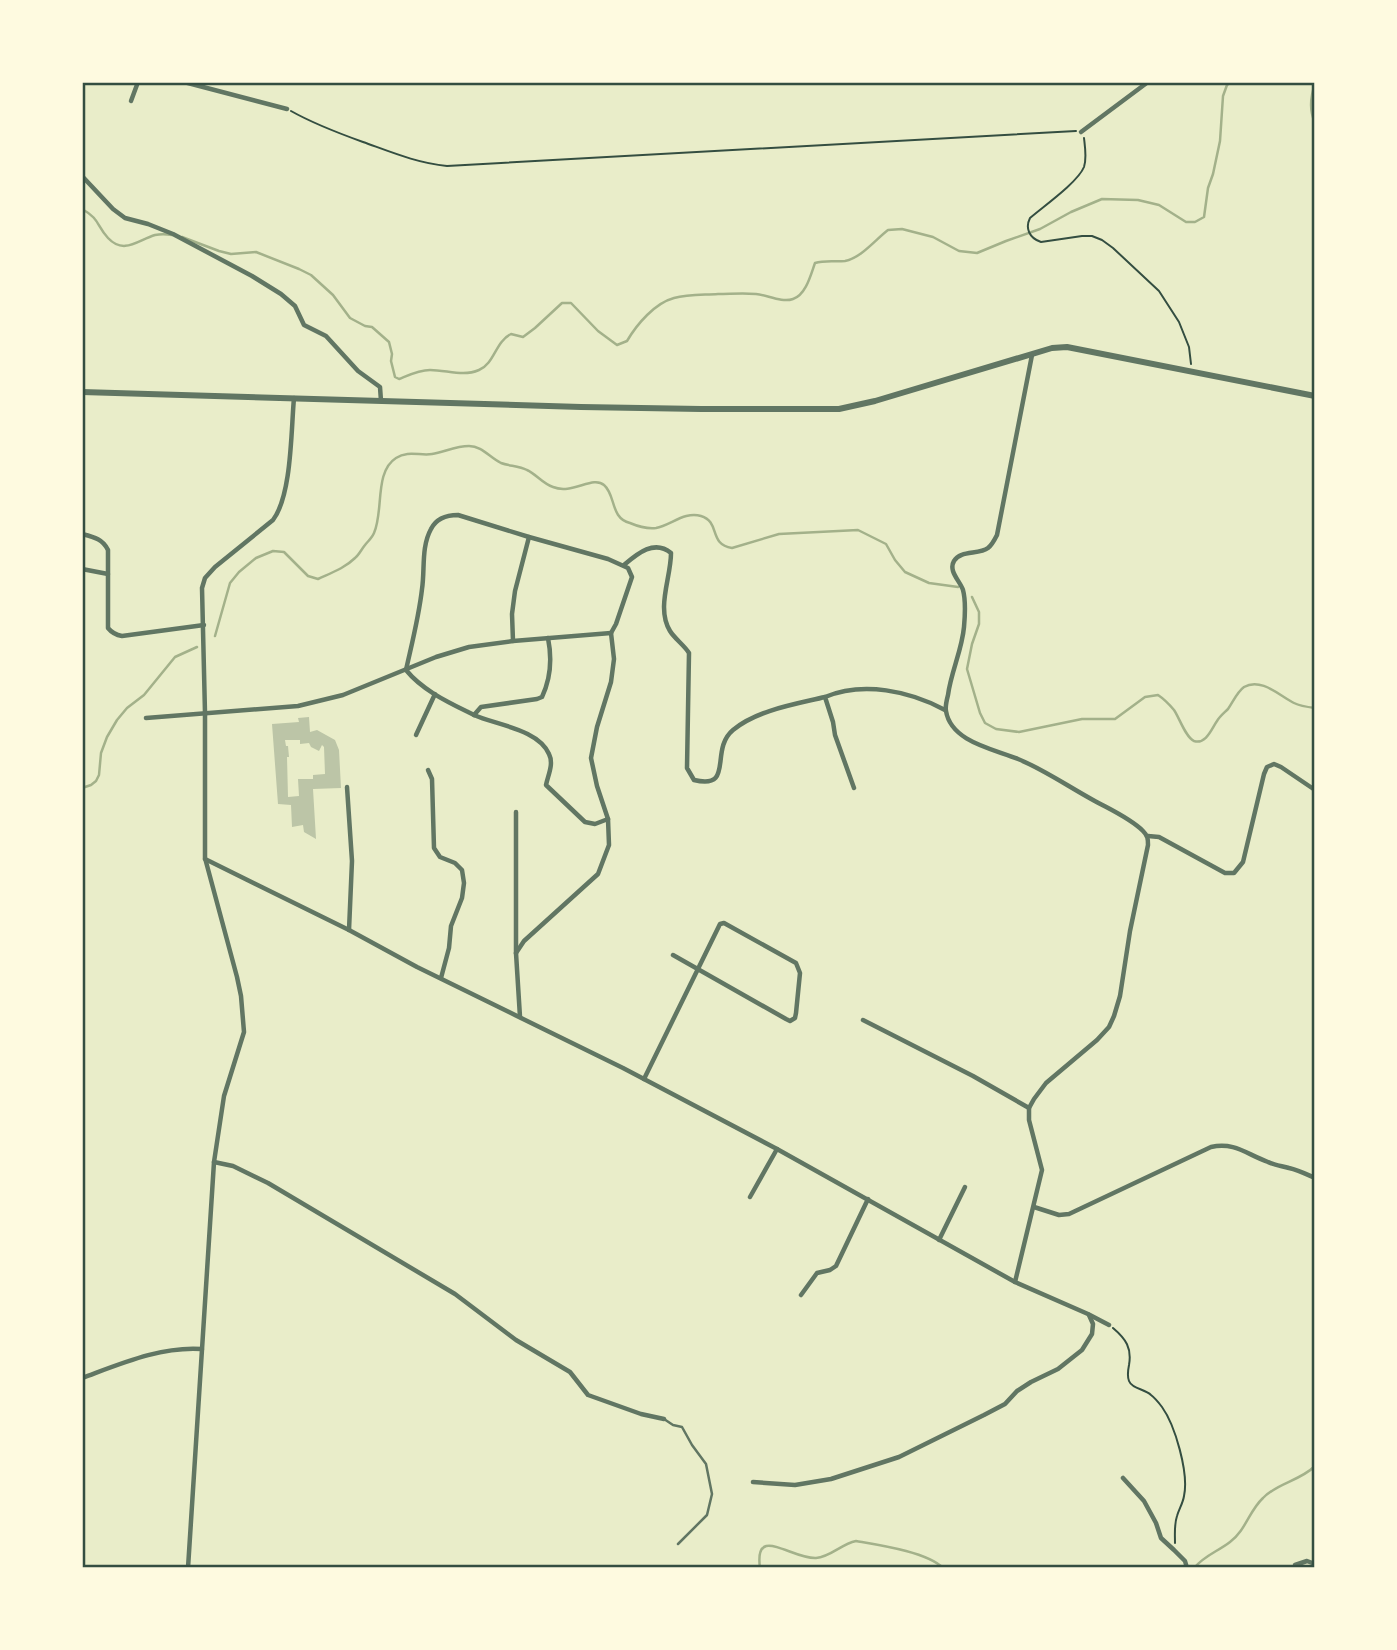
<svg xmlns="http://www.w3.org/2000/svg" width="1397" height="1650" font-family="Signika,sans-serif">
  <rect width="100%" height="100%" fill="#e9edc9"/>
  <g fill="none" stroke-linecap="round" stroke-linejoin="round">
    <g stroke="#a3b18a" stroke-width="2.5">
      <path d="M 1315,84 C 1310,98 1309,110 1315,123"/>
      <path d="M 82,209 C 100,219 96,225 108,238 C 124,255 138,240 155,235 C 160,234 166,234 172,235"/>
      <path d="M 182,237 L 219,251 L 231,254 L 256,252 L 299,269 L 311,275 L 333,295 L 350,318 L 365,326 L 372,327 L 389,342 L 392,354 L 391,361 L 395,377 L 399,379 C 409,375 419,370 430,370 C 447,370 463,377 479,370 C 495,363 495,342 511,334 L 523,337 L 535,328 L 562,303 L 571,303 L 598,331 L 617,345 L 627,341 C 637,324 655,303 674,298 C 688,294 703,295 718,294 C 730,294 743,293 756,294 C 767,295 782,303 793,299 C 806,295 811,274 815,263 C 825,260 834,262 845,261 C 861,258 875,240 888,230 L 902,229 L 933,237 L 959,251 L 977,253 L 1006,241 L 1040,229 L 1071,212 L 1102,199 L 1138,200 L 1159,205 L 1186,222 L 1195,222 L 1204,217 L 1208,188 L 1213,174 L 1220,141 L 1223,96 L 1227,85 L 1232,82"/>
      <path d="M 972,597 L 979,612 L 979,624 L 972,644 L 967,669 L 980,713 L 985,723 L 996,729 L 1019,732 L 1082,719 L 1115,719 L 1145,697 L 1158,695 C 1164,699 1169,704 1174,710 C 1179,717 1186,738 1194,741 C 1206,745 1212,728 1217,721 C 1220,716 1224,713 1228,709 C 1233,702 1237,692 1244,687 C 1261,677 1280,696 1294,703 C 1300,706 1307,707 1315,708"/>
      <path d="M 215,636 L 230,583 L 239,572 L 256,558 L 273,551 L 284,552 L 308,576 L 318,579 C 331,573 345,568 355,558 C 359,555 361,550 365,545 C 368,541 372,538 374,533 C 384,511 374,472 396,458 C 408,450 420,456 432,454 C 444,452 456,446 469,446 C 482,446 489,457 501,463 C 509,466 519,466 527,470 C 536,474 543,484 553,487 C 572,495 593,475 604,485 C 616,495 610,518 630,523 C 637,526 647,529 656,528 C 671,525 685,511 701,516 C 721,522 708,544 732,548 L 779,534 L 858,530 L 886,544 L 895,560 L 905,572 L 929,583 L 958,587"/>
      <polyline points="82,788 91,785 96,781 99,775 101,753 107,737 117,720 127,708 144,695 175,657 197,647"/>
      <path d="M 760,1568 C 754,1524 791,1559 816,1558 C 831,1557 841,1544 856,1541 C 879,1545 927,1552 943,1568"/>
      <path d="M 1194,1568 C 1205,1555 1217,1552 1230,1542 C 1246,1530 1249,1511 1263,1498 C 1277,1483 1300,1481 1315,1466"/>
    </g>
  </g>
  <path fill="#bcc5a7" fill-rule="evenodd" d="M 309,717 L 310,732 L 317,730 L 335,740 L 339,750 L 341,788 L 313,789 L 316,839 L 304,832 L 303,825 L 292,827 L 291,805 L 278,804 L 272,724 L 299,722 L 298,718 ZM 285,740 L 300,740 L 300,744 L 309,743 L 311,747 L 319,751 L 322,745 L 324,747 L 325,774 L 313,775 L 313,779 L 298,779 L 299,796 L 288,797 L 287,757 L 289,757 L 288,746 L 286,746 Z"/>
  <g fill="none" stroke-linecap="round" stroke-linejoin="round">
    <g stroke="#344e41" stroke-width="2">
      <path d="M 291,111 C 314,124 338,133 363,142 C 391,152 417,163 447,166 L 1076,131"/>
      <path d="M 1084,138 C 1085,147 1087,158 1084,167 C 1078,182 1044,206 1030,218 C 1025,228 1029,238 1041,242 L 1082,236 L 1092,236 L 1102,240 L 1113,248 L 1159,291 L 1179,322 L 1189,347 L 1191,364"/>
      <path d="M 1113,1328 C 1126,1339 1132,1348 1129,1365 C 1128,1370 1127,1376 1129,1381 C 1132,1389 1145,1389 1151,1395 C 1155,1398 1159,1403 1162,1407 C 1175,1425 1189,1473 1184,1496 C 1183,1503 1179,1509 1177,1516 C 1174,1525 1175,1534 1175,1543"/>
    </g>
    <polyline stroke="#617663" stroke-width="2.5" points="664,1419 673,1425 682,1427 692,1445 706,1464 712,1494 707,1515 678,1544"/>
    <g stroke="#617663" stroke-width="4.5">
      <polyline points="184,82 287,109"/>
      <polyline points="131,101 138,82"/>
      <polyline points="1081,132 1148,82"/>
      <polyline points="82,176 113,209 125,218 148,224 173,234 252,276 281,294 295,306 304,325 326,336 358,371 380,387 381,401"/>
      <path d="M 82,534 C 94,537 103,539 108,550 L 108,628 C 112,633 116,635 122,636 L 204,625"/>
      <path d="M 624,565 C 637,554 654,539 671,553 C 671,578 656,608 670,631 C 675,639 684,645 689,653 L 687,768 L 694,780 C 735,790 709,750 733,730 C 757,710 796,704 825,697"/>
      <polyline points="82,569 108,574"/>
      <polyline points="513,641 512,614 515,591 529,537"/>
      <path d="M 474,715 L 481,707 L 537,699 L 542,697 C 551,678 552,658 548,638"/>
      <polyline points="146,718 298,706 343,695 436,657 469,647 513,641 611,633"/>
      <polyline points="416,735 435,694"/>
      <polyline points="428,770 432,779 434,848 440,857 455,863 462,870 464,883 462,898 451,926 449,948 441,978"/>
      <polyline points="347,787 352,861 349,930"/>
      <path d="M 854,788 L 835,735 L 833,722 L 825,697 C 863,681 910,691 945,710"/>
      <polyline points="516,812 516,953 520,1017"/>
      <path d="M 608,819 L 595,824 L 585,822 L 546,785 C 548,775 554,764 549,754 C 538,729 496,725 474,715 C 450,703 423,691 406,670 C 412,643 419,616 422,589 C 425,570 421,547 431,529 C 436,519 446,515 458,515 L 529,537 L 608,559 L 628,568 L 632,577 L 616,624 L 611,633"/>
      <polyline points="1148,836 1159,837 1225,873 1234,873 1243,862 1264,774 1267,767 1274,764 1281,767 1315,790"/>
      <polyline points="205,859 349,930 417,967 623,1068 777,1149 1015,1282 1088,1314 1109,1325"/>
      <polyline points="516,953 524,941 598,874 609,845 608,819 597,786 591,758 597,727 611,682 614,659 611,633"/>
      <polyline points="863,1020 973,1076 1029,1108"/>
      <polyline points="644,1079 720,924 724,923 796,963 800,973 796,1013 795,1018 790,1021 786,1019 673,955"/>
      <polyline points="214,1162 233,1166 268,1183 455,1294 516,1340 570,1372 588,1395 641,1414 664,1419"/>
      <polyline points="750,1197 777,1149"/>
      <path d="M 1034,1207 L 1059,1215 L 1069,1214 L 1211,1147 C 1235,1142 1246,1154 1268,1162 C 1274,1165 1282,1166 1289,1168 C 1298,1170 1306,1174 1315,1178"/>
      <polyline points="939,1240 965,1187"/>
      <path d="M 1015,1282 L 1042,1170 L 1029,1120 L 1029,1108 L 1034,1099 L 1046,1083 L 1097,1040 L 1109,1027 L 1114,1016 L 1120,996 L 1130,931 L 1148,845 C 1148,839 1148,836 1143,831 C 1130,818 1109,809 1093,800 C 1069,787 1043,769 1018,759 C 994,749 951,742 946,711 C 945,706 947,699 948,695 C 951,672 962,650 964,627 C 965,616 966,601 963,590 C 960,581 948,571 954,561 C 960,550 979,555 988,548 C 992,545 995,539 997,535 L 1032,355"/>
      <polyline points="801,1295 817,1273 830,1270 836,1266 868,1199"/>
      <path d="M 82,1378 C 120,1364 161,1346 202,1349"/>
      <polyline points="1123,1478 1144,1501 1156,1523 1161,1538 1174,1550 1185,1561 1187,1568"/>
      <polyline points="753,1482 795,1485 831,1479 899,1457 984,1415 1005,1404 1017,1391 1031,1382 1058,1369 1082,1350 1092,1334 1093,1324 1089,1315"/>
      <polyline points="1295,1565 1307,1561 1315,1564"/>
      <path d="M 188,1568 L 214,1162 L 224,1096 L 244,1032 L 241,996 L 237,977 L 205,858 L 205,713 L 202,588 L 205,578 L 215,567 L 273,520 C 292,495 291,429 294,398"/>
    </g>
    <polyline stroke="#617663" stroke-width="6" points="82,392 581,407 701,409 839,409 875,401 1052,348 1067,347 1315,396"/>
  </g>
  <rect width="1397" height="1650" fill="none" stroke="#fefae0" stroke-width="168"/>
  <rect x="84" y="84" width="1229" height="1482" fill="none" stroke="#344e41" stroke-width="2.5"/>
</svg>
